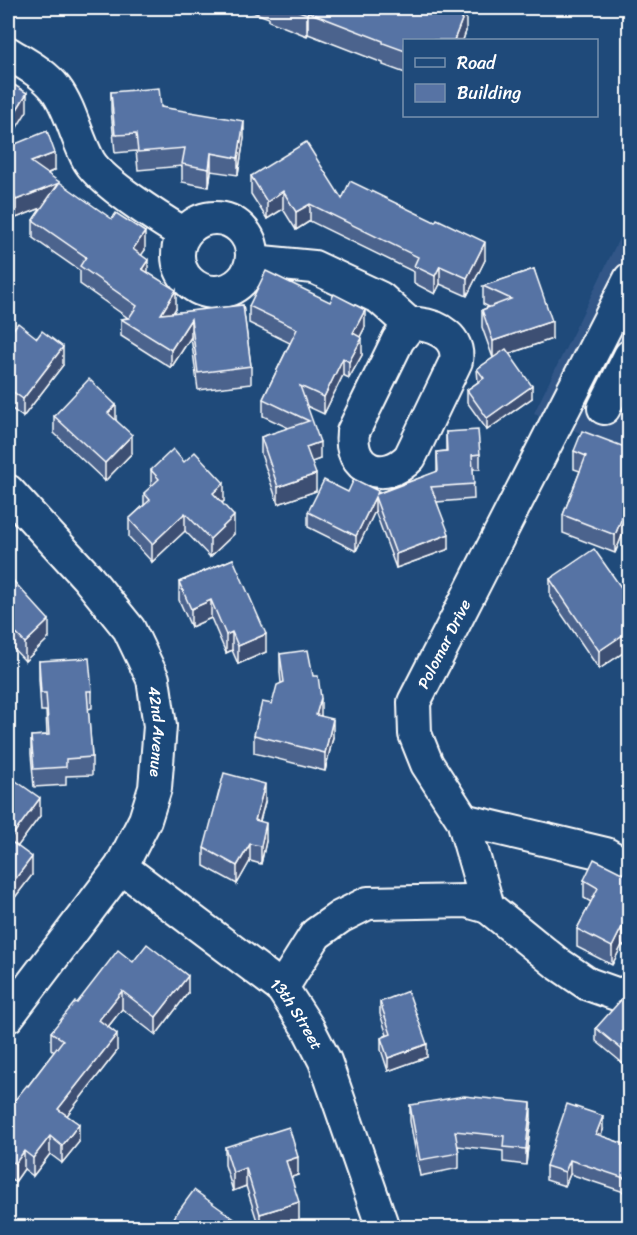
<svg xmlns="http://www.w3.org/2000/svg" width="637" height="1235" font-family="Sriracha,sans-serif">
  <rect width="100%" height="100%" fill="#1f4a7a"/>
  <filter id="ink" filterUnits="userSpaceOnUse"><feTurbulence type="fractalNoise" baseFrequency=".0167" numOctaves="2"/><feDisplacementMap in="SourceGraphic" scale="12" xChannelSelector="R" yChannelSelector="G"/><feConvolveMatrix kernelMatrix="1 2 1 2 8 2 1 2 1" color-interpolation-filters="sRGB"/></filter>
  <g filter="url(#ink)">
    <polygon fill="#305687" points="629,218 629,454 534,413"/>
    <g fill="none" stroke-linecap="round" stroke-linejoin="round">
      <defs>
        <g id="minor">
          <path d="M 8,53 C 24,63 44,73 56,89 C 71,109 76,138 89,161 C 102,183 161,220 184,234"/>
          <circle cx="215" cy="255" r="37"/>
          <polyline points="252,261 314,267 380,298 410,325"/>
          <polyline points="630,279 414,702 415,734 427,764 463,820 488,907 557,963 588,984 619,995 630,991"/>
          <path d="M 418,324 C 438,326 460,338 456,361 L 410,457 C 385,484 348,471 353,432 L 398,340 L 410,325 Z"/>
          <polyline points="604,408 630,356"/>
          <path id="s1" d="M 8,491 L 87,577 L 129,629 L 153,679 L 160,726 L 155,788 L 145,820 L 121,867 L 8,1016"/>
          <polyline points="463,820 606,854 630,868"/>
          <path id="s2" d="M 121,867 L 282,988 L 308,1028 L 325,1061 L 383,1228"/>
          <polyline points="282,988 316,934 340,917 368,903 467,901 488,907"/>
        </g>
      </defs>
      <use href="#minor" stroke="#fff" stroke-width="36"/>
      <use href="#minor" stroke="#1f4a7a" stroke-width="32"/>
    </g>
    <g fill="#4b638d" stroke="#fff" stroke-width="1.5">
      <polygon points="242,8 462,8 466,31 463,40 405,40 405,73 383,65 383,63 308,34 307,36 269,21 269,18"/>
      <polygon points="111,92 161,107 244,138 238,175 211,171 209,187 182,182 182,166 138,170 136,151 115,153 111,110"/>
      <polygon points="8,147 55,170 47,174 145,250 141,255 148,273 176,308 173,313 243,305 251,366 251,384 198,390 191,337 171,368 121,336 121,319 128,318 80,284 80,271 33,238 33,220 41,208 16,218 8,197"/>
      <polygon points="251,176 342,199 485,260 467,296 440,284 435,294 414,283 414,272 310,221 296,230 283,209 267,219 251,194"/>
      <polygon points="534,269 552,339 509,354 532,398 487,430 467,402 467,390 478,382 477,369 493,358 482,327 482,310 489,307 483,304 483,286"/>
      <polygon points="249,306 365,327 360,337 362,355 349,378 343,375 324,414 307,406 320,459 311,462 316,491 278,504 261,454 261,437 289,428 263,416 263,399 290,343 249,323"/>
      <polygon points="8,336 63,365 23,417 8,406"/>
      <polygon points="54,416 116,420 132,453 105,481 54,433"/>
      <polygon points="446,432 480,454 480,469 473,469 474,499 437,502 449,549 396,568 375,511 356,551 308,527 308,512 348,492 378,493 437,472 437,452 446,451"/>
      <polygon points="630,449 630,516 615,553 563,533 563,515 580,471 574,469 574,451"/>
      <polygon points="184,462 224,501 222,503 234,534 210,557 185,531 152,562 129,537 129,519 144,505 144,493 151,487 151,470"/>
      <polygon points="233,559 266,652 238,664 232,650 226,653 211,618 191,627 179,600 179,582"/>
      <polygon points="8,575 49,638 25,661 9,644"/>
      <polygon points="550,579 630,600 630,648 599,669 550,597"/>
      <polygon points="280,654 321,716 333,737 325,771 254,753 254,735 272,704 281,683 280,672"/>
      <polygon points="39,661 92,691 92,708 88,709 92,757 92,775 66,776 66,785 34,787 31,754 31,736 47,735 46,711 41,711 39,679"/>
      <polygon points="8,792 40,816 17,847 32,875 13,900 8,896"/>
      <polygon points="265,802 260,821 266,841 261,864 250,861 237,884 204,866 204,848"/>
      <polygon points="630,877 630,949 622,945 612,965 577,947 577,929 591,902 584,898 584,880"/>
      <polygon points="133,962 188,993 156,1035 122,1009 108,1027 117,1051 67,1115 79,1142 62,1163 50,1154 33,1176 24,1169 15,1182 8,1176 8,1104 10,1106 28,1086 54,1052 51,1049 51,1032 77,1003"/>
      <polygon points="630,1001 630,1061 626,1066 596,1041 596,1028"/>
      <polygon points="380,1002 427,1057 388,1071 381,1050 381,1038 387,1035 380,1014"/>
      <polygon points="410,1105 531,1119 526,1165 503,1162 503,1151 458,1146 459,1153 459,1168 420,1176 410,1121"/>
      <polygon points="603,1130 601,1136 630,1146 630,1194 570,1174 565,1186 546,1180 546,1166"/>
      <polygon points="225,1147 298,1175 291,1177 299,1220 275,1227 259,1227 246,1186 233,1191 225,1165"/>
    </g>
    <g fill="#3d5073" stroke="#fff" stroke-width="1.5">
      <polygon points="466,9 466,31 463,40 454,40"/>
      <polygon points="308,12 308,34 307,36 307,14"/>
      <polygon points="27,93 27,111 8,142 8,124"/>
      <polygon points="244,121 244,138 238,175 238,158"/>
      <polygon points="55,153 55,170 31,180 31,162"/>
      <polygon points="211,153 211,171 209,187 209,169"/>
      <polygon points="59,183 59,201 16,218 16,200"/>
      <polygon points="283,191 283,209 267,219 267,202"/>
      <polygon points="310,204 310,221 296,230 296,212"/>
      <polygon points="145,232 145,250 133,267 133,249"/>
      <polygon points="485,242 485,260 467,296 467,278"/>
      <polygon points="148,260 148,278 142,269"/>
      <polygon points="440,266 440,284 435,294 435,276"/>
      <polygon points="176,290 176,308 161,332 161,314"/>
      <polygon points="365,310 365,327 353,350 353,333"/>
      <polygon points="191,319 191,337 171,368 171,350"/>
      <polygon points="552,321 552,339 493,359 493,341"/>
      <polygon points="362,338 362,355 349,378 349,362"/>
      <polygon points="63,347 63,365 23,417 23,399"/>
      <polygon points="343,358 343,375 324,414 324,397"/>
      <polygon points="532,386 532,398 487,430 487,418"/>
      <polygon points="116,405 116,423 108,413"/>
      <polygon points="132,435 132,453 105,481 105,463"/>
      <polygon points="320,442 320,459 306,464 306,447"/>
      <polygon points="316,474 316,491 278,504 278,487"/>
      <polygon points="224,483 224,501 213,511 213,493"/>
      <polygon points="375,497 375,511 356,551 356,536"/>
      <polygon points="630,498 630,516 615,553 615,535"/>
      <polygon points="185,513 185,531 152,562 152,544"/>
      <polygon points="234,516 234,534 210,557 210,539"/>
      <polygon points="449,534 449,549 396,568 396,554"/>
      <polygon points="211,600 211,618 191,627 191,609"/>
      <polygon points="49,620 49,638 25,661 25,643"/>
      <polygon points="9,626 9,644 8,645 8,627"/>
      <polygon points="630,630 630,648 599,669 599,651"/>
      <polygon points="232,632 232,650 226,653 226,635"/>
      <polygon points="266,634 266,652 238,664 238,646"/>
      <polygon points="321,698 321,716 316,715"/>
      <polygon points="333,719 333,737 325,771 325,753"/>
      <polygon points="265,784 265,802 255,838 255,820"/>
      <polygon points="40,798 40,816 9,858 9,840"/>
      <polygon points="266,823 266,841 261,864 261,846"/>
      <polygon points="250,844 250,861 237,884 237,866"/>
      <polygon points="32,857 32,875 13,900 13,882"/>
      <polygon points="622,927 622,945 612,965 612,947"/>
      <polygon points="188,976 188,993 156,1035 156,1017"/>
      <polygon points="122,991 122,1009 99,1038 99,1020"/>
      <polygon points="117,1034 117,1051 58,1127 58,1109"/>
      <polygon points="427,1044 427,1057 388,1071 388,1058"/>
      <polygon points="630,1049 630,1061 626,1066 626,1053"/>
      <polygon points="531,1103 531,1119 526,1165 526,1149"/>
      <polygon points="603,1116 603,1130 596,1148 596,1134"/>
      <polygon points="79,1124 79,1142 62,1163 62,1146"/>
      <polygon points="50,1136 50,1154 33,1176 33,1158"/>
      <polygon points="24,1151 24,1169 15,1182 15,1164"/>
      <polygon points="298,1157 298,1175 286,1179 286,1161"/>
      <polygon points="570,1160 570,1174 565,1186 565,1172"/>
      <polygon points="246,1168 246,1186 233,1191 233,1173"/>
      <polygon points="299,1202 299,1220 275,1227 260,1227 260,1214"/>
    </g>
    <g fill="#5773a4" stroke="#fff" stroke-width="1.5">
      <polygon points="291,8 462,8 466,9 454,40 405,40 405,51 383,43 383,41 308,12 307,14"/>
      <polygon points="8,81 27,93 8,124"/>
      <polygon points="159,88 161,107 244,121 238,158 211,153 209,169 182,164 185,148 138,152 136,134 115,135 111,92"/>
      <polygon points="47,131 55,153 31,162 112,219 116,213 145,232 133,249 148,260 142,269 176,290 161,314 243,305 251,366 198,373 191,319 171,350 121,319 129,318 137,306 80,266 86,257 33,220 59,183 16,200 8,179 8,147"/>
      <polygon points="306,142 342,199 350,181 435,222 437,219 485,242 467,278 440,266 435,276 414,266 418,257 310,204 296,212 283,191 267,202 251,176"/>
      <polygon points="534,269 552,321 493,341 482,310 511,299 483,286"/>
      <polygon points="266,271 330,302 334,294 365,310 353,333 362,338 349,362 343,358 324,397 300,386 320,442 306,447 316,474 278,487 261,437 309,421 263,399 297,329 249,306"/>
      <polygon points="18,323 37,338 42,331 63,347 23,399 8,388 8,336"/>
      <polygon points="506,349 532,386 487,418 467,390 484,378 477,369"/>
      <polygon points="89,379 116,405 108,413 132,435 105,463 54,416"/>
      <polygon points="478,430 480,454 472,455 474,484 431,487 449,534 396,554 375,497 356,536 308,512 324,480 348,492 354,479 378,491 377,494 438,471 437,452 447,451 446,432"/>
      <polygon points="582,431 630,449 630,498 615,535 563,515 586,456 574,451"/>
      <polygon points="173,449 184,462 195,452 224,483 213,493 234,516 210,539 185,513 152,544 129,519 150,500 144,493 159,479 151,470"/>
      <polygon points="594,549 630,600 630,603 627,604 630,608 630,630 599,651 550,579"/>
      <polygon points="233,559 266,634 238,646 232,632 226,635 211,600 191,609 179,582"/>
      <polygon points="8,575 49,620 25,643 9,626 8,627"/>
      <polygon points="308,650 313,676 318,676 321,698 316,715 333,719 325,753 254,735 262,702 272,704 277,685 284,682 280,654"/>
      <polygon points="89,658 92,691 87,691 92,757 66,759 66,767 34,769 31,736 49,735 46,693 41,693 39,661"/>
      <polygon points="224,773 265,784 255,820 266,823 261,846 250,844 237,866 204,848"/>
      <polygon points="16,781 40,798 9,840 32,857 13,882 8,878 8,792"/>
      <polygon points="594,859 630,877 630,931 622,927 612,947 577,929 598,888 584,880"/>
      <polygon points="147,944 188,976 156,1017 122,991 99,1020 117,1034 58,1109 79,1124 62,1146 50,1136 33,1158 24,1151 15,1164 8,1158 8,1104 10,1106 27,1085 28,1086 63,1040 51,1032 75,1002 77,1003 118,950 133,962"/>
      <polygon points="408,991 427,1044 388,1058 381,1038 391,1034 380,1002"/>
      <polygon points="627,999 630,1001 630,1049 626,1053 596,1028 621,1000"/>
      <polygon points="464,1096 531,1103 526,1149 503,1147 504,1136 455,1131 459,1153 420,1160 410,1105"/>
      <polygon points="567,1104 603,1116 596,1134 630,1146 630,1180 570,1160 565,1172 546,1166"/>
      <polygon points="289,1127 298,1157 286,1161 299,1202 260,1214 246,1168 233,1173 225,1147"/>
      <polygon points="194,1190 240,1223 236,1227 167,1227"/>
    </g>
  </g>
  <g text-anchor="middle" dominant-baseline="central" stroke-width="5" stroke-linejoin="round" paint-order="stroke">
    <g font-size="16" fill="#fff" stroke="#1f4a7a">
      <text transform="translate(444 644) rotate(-63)">Polomar Drive</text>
      <text stroke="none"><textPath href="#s1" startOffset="292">42nd Avenue</textPath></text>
      <text stroke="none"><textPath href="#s2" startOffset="231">13th Street</textPath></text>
    </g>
  </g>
  <rect width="637" height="1235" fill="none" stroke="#1f4a7a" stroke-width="30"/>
  <rect x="15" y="15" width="607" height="1205" fill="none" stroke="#fff" stroke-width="2" filter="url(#ink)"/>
  <rect x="403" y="39" width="195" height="78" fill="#1f4a7a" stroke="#7992af" stroke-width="1.5"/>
  <rect x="415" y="58" width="30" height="9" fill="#1f4a7a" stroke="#7992af" stroke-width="1.5"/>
  <text x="457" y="69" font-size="18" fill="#ffffff">Road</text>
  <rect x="415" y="84" width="30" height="18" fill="#5773a4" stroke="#7992af" stroke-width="1.5"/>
  <text x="457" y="99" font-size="18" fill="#ffffff">Building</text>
</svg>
